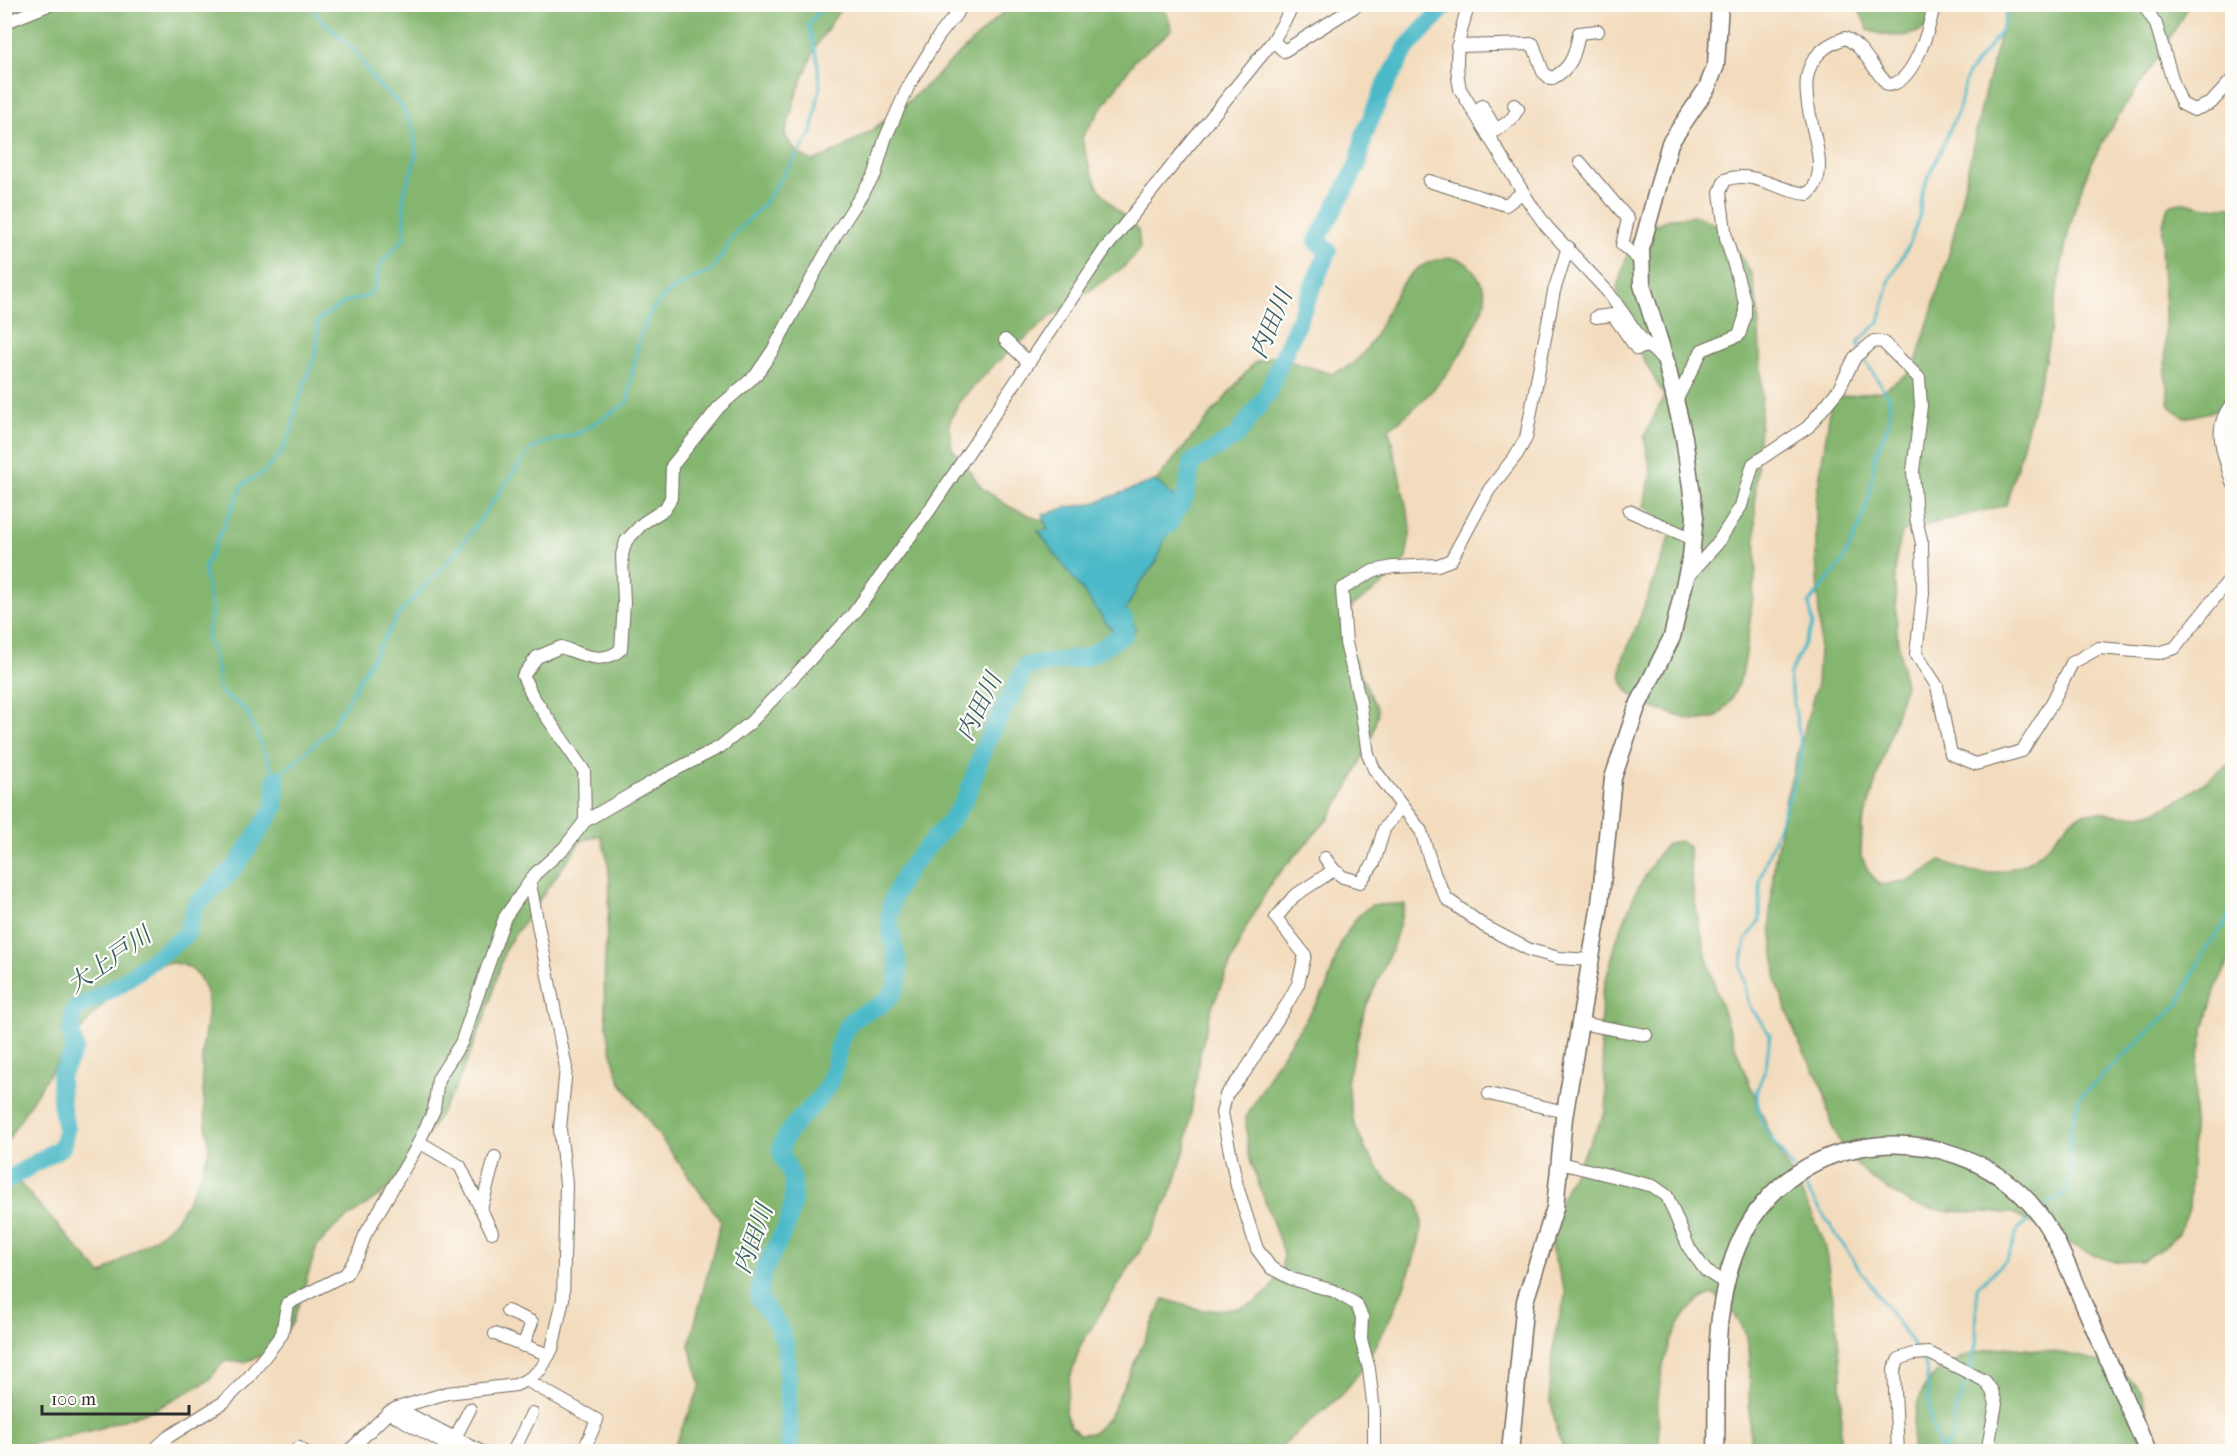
<svg xmlns="http://www.w3.org/2000/svg" width="2237" height="1456" font-family="'IM FELL French Canon','Noto Serif JP',serif">
  <rect width="100%" height="100%" fill="#fdfcf7"/>
  <filter id="ink" filterUnits="userSpaceOnUse"><feTurbulence type="fractalNoise" baseFrequency=".0167" numOctaves="2"/><feDisplacementMap in="SourceGraphic" scale="12" xChannelSelector="R" yChannelSelector="G"/><feConvolveMatrix kernelMatrix="1 2 1 2 8 2 1 2 1" color-interpolation-filters="sRGB"/></filter>
  <filter id="wash" filterUnits="userSpaceOnUse"><feTurbulence type="fractalNoise" baseFrequency=".008" numOctaves="4" result="noise"/><feDisplacementMap in="SourceGraphic" scale="24" xChannelSelector="R" yChannelSelector="G"/><feGaussianBlur stdDeviation="1.35" result="paint"/><feColorMatrix in="noise" values="0 0 0 0 0 0 0 0 0 0 0 0 0 0 0 0 0 1.4 0 .05"/><feComposite in="paint" operator="in"/></filter>
  <g filter="url(#wash)">
    <rect width="100%" height="100%" fill="#f3dcbe"/>
    <g fill="#84b66f" stroke="#58704d" stroke-width="1.5">
      <path d="M 5,5 L 843,5 L 816,46 L 796,95 L 785,135 L 797,153 L 813,161 C 892,133 949,58 1012,5 L 1164,5 L 1172,30 L 1135,60 L 1082,137 C 1092,188 1101,195 1138,230 L 1140,249 L 1124,267 L 1052,316 L 995,364 L 959,402 L 949,423 L 952,448 L 982,488 L 1010,507 L 1045,522 L 1072,527 L 1155,482 L 1254,363 L 1272,356 L 1332,374 C 1339,370 1347,368 1353,363 C 1384,339 1386,289 1420,267 C 1433,259 1455,253 1467,264 C 1476,272 1486,287 1485,300 C 1485,306 1479,315 1477,321 C 1458,368 1428,399 1389,429 L 1411,528 L 1406,558 L 1389,580 L 1353,606 L 1342,619 L 1351,653 L 1378,711 L 1372,738 L 1349,786 L 1329,818 L 1273,880 L 1246,928 L 1212,1007 L 1200,1053 L 1186,1146 L 1174,1186 L 1153,1230 L 1081,1344 L 1070,1378 L 1065,1412 L 1070,1426 L 1079,1434 L 1093,1433 L 1109,1417 L 1164,1299 L 1201,1310 L 1234,1309 L 1254,1303 L 1270,1290 L 1282,1269 L 1283,1251 L 1248,1154 L 1246,1118 L 1274,1067 L 1326,989 L 1341,942 L 1356,918 L 1371,905 L 1405,904 L 1393,946 L 1364,1012 L 1347,1082 L 1353,1120 L 1366,1151 L 1386,1179 L 1418,1201 C 1419,1209 1423,1220 1422,1228 C 1411,1279 1376,1360 1339,1397 C 1319,1416 1296,1432 1276,1451 L 672,1451 L 701,1385 L 689,1346 L 721,1221 L 621,1083 C 604,1039 602,990 606,943 C 609,904 615,872 600,835 L 581,841 L 506,947 L 486,1014 L 456,1087 L 409,1166 L 391,1187 L 335,1227 L 317,1246 L 293,1322 L 270,1353 L 244,1362 L 225,1360 L 208,1381 L 158,1408 L 94,1430 L 5,1450 L 5,1167 L 102,1275 C 123,1255 151,1244 171,1225 C 186,1210 204,1169 209,1149 C 206,1119 201,1088 202,1058 C 202,1037 212,1010 205,990 C 200,974 189,964 173,963 C 112,960 33,1098 5,1145 Z"/>
      <path d="M 1857,5 L 1943,5 C 1931,38 1897,41 1868,30 Z"/>
      <path d="M 2008,5 L 2188,5 C 2159,67 2109,116 2084,181 C 2061,241 2057,306 2043,368 C 2032,414 2019,459 2006,505 L 1903,531 L 1896,557 L 1895,582 L 1897,635 L 1905,686 L 1862,826 L 1861,855 L 1869,872 L 1880,885 L 1911,880 L 1941,861 C 1952,864 1964,872 1976,873 C 2002,876 2033,863 2050,844 C 2062,832 2066,820 2083,814 C 2099,808 2121,819 2142,815 C 2176,808 2205,781 2232,762 L 2232,957 L 2216,987 L 2204,1030 L 2196,1070 L 2189,1209 L 2179,1233 L 2159,1251 L 2141,1261 L 2115,1262 L 2086,1252 L 2013,1213 L 1945,1211 L 1913,1205 L 1873,1180 L 1844,1151 L 1831,1124 L 1823,1087 L 1798,1041 L 1777,983 L 1770,915 L 1774,865 L 1786,798 L 1817,683 L 1820,635 L 1816,556 L 1816,500 L 1832,398 L 1882,391 L 1914,369 L 1951,247 L 1985,91 Z"/>
      <path d="M 2185,202 L 2206,207 L 2232,207 L 2232,399 L 2218,410 L 2185,418 L 2170,406 C 2163,372 2166,347 2165,313 C 2164,277 2156,240 2168,206 Z"/>
      <path d="M 1697,216 L 1723,228 L 1752,275 L 1758,312 L 1762,393 L 1755,500 L 1756,570 L 1746,653 L 1742,675 L 1730,702 L 1717,717 C 1710,718 1701,721 1693,720 C 1685,719 1675,715 1666,712 C 1627,700 1608,681 1631,641 L 1673,529 L 1644,506 L 1651,472 L 1644,437 L 1664,396 L 1622,320 L 1617,287 L 1632,241 L 1648,227 L 1672,218 Z"/>
      <path d="M 1680,841 L 1689,846 C 1692,941 1738,1063 1778,1150 C 1791,1176 1817,1218 1824,1244 C 1828,1260 1829,1277 1832,1293 C 1841,1350 1844,1394 1839,1451 L 1750,1451 C 1750,1434 1749,1417 1749,1399 C 1751,1352 1755,1327 1714,1294 C 1680,1300 1662,1360 1659,1390 C 1656,1410 1660,1432 1660,1451 L 1565,1451 L 1557,1433 L 1549,1391 L 1555,1335 L 1566,1294 L 1551,1248 L 1553,1220 L 1567,1185 L 1606,1111 L 1607,1096 L 1600,1038 L 1602,994 L 1617,939 L 1636,891 L 1657,856 L 1667,844 Z"/>
      <path d="M 2006,1347 C 2051,1353 2139,1352 2147,1411 C 2148,1426 2149,1439 2140,1451 L 1912,1452 C 1910,1381 1939,1356 2006,1347 Z"/>
    </g>
    <polygon fill="#4cb9c7" stroke="#3c7279" stroke-width="1.5" points="1154,481 1160,484 1182,507 1165,539 1157,561 1138,586 1126,610 1136,628 1122,644 1038,531 1048,530 1043,515 1068,507 1091,504"/>
    <g fill="none" stroke-linecap="round" stroke-linejoin="round">
      <g stroke="#4cb9c7" stroke-width="3">
        <path d="M 311,4 L 317,16 L 357,53 L 376,83 L 401,105 L 414,131 L 416,157 L 403,197 L 405,237 L 380,264 L 376,286 L 366,297 L 347,301 L 317,321 L 317,349 L 296,408 L 291,433 L 280,455 L 263,473 L 243,484 L 204,569 L 212,610 L 207,636 L 217,667 L 219,691 L 246,710 L 276,778 L 329,731 L 398,615 L 456,553 L 529,451 L 543,443 L 579,433 L 627,403 C 640,335 637,296 712,271 L 735,233 L 763,205 L 812,133 L 820,86 L 817,57 L 808,25 L 825,4"/>
        <polyline points="1860,349 1858,342 1879,322 1890,279 1909,245 1920,214 1922,192 1959,109 1967,75 1999,34 2012,4"/>
        <polyline points="1793,1169 1761,1122 1756,1092 1766,1067 1770,1035 1749,1005 1741,966 1746,940 1760,920 1760,878 1797,775 1802,750 1789,676 1813,625 1809,603 1842,563 1860,525 1870,494 1875,456 1889,423 1890,400 1862,355"/>
        <polyline points="1800,1179 1851,1257 1917,1350"/>
        <polyline points="2042,1208 2069,1190 2071,1127 2079,1098 2178,1004 2206,948 2226,922 2232,904"/>
        <polyline points="1922,1357 1926,1367 1930,1419 1941,1452"/>
        <polyline points="1969,1370 1976,1346 1977,1287 2007,1260 2019,1228 2032,1217"/>
        <polyline points="1941,1450 1954,1437 1954,1415 1967,1377"/>
      </g>
      <g stroke="#4cb9c7" stroke-width="18">
        <polyline points="1168,525 1186,495 1192,462 1236,437 1267,394 1328,251 1317,241 1358,164 1364,135 1383,90 1407,47 1447,4"/>
        <polyline points="4,1182 62,1147 66,1129 61,1102 60,1076 75,1049 71,1031 74,1010 119,985 186,935 196,905 236,866 275,807 276,778"/>
        <path d="M 790,1452 L 786,1346 L 779,1327 L 759,1299 C 760,1258 786,1243 792,1206 C 793,1196 795,1184 791,1175 C 787,1163 777,1155 783,1142 C 793,1119 817,1107 828,1085 C 838,1066 835,1043 848,1025 C 859,1010 882,1010 892,994 C 910,968 885,937 890,910 C 898,867 939,840 961,806 C 973,787 977,763 986,742 C 999,717 1014,692 1026,666 L 1087,657 L 1124,634 L 1124,619"/>
      </g>
    </g>
  </g>
  <g filter="url(#ink)">
    <g fill="none" stroke-linecap="round" stroke-linejoin="round">
      <defs>
        <g id="street">
          <path d="M 1469,4 C 1459,34 1453,59 1460,89 L 1529,202 L 1547,227 L 1608,292 L 1642,340 L 1665,361"/>
          <polyline points="2143,4 2156,24 2174,85 2182,104 2194,110 2211,103 2232,80"/>
          <polyline points="4,23 51,4"/>
          <polyline points="1273,41 1284,51 1359,4"/>
          <path d="M 1457,46 L 1533,44 L 1543,72 L 1551,79 C 1572,68 1575,55 1579,33 L 1598,31"/>
          <polyline points="1482,106 1496,130"/>
          <polyline points="1488,135 1511,120 1518,109 1514,105"/>
          <polyline points="1580,162 1628,219 1622,245 1641,261"/>
          <polyline points="1429,181 1506,205 1523,192"/>
          <polyline points="1568,247 1554,291 1526,438 1517,454 1489,490 1451,560 1438,565 1393,567 1373,571 1342,589 1346,643 1360,702 1368,754 1374,769 1421,831 1435,876 1447,899 1484,926 1530,950 1559,958 1592,960"/>
          <polyline points="1596,317 1613,315 1637,349 1648,346"/>
          <polyline points="1005,340 1028,362"/>
          <path d="M 1676,401 L 1702,350 L 1739,335 L 1745,317 L 1745,303 L 1726,238 L 1720,192 L 1725,180 C 1753,169 1780,192 1808,194 C 1848,158 1760,67 1845,38 C 1864,46 1873,70 1888,85 C 1914,84 1930,27 1934,4"/>
          <path d="M 2232,404 C 2211,428 2224,454 2232,482"/>
          <polyline points="1629,511 1693,539"/>
          <polyline points="1689,575 1717,544 1741,506 1753,464 1808,427 1839,389 1855,357 1874,341 1883,342 1919,378 1921,406 1913,471 1916,518 1922,544 1923,593 1916,654 1937,686 1951,754 1976,764 2022,751 2052,703 2072,663 2099,648 2158,653 2175,648 2232,576"/>
          <path d="M 585,821 L 584,771 L 533,697 L 523,676 L 537,657 L 561,647 C 581,654 603,666 621,649 L 624,603 L 622,555 L 626,541 L 643,523 L 665,509 L 671,498 L 672,466 L 719,407 L 756,375 L 773,350 L 835,236 L 875,174 L 885,139 L 908,87 L 938,37 L 964,4"/>
          <polyline points="1325,858 1334,870"/>
          <polyline points="1580,1023 1646,1035"/>
          <polyline points="1489,1094 1565,1112"/>
          <polyline points="419,1142 460,1166 492,1232"/>
          <polyline points="1560,1163 1653,1186 1667,1196 1689,1248 1706,1271 1725,1283"/>
          <polyline points="481,1209 495,1157"/>
          <polyline points="507,1311 532,1322 523,1346"/>
          <polyline points="495,1334 549,1355"/>
          <polyline points="526,1380 597,1420 583,1452"/>
          <polyline points="397,1408 482,1452"/>
          <polyline points="390,1413 459,1452"/>
          <polyline points="455,1438 470,1409"/>
          <polyline points="152,1452 168,1437 224,1402 249,1377 282,1334 287,1304 346,1274 358,1255 365,1235 415,1150 434,1110 438,1079 461,1043 505,917 535,874 564,848 585,821 661,777 720,747 750,723 853,614 929,511 1105,249 1273,41 1294,4"/>
          <polyline points="294,1452 299,1448 305,1452"/>
          <polyline points="348,1452 389,1412 397,1408 447,1393 516,1385 530,1378 541,1369 552,1349 563,1299 566,1184 560,1129 566,1068 530,884"/>
          <polyline points="513,1452 532,1413"/>
          <polyline points="1374,1452 1374,1411 1369,1369 1361,1339 1362,1317 1356,1304 1334,1291 1292,1279 1271,1268 1257,1249 1237,1186 1222,1113 1226,1095 1244,1073 1287,1004 1298,984 1305,955 1276,918 1294,896 1334,870 1343,877 1360,882 1374,863 1384,829 1402,806"/>
          <polyline points="1898,1452 1894,1370 1899,1359 1913,1354 1929,1353 1985,1381 1992,1391 1996,1404 1987,1452"/>
        </g>
        <g id="secondary">
          <polyline points="1510,1452 1525,1301 1555,1208 1564,1118 1600,904 1613,778 1637,707 1672,637 1691,556 1695,517 1684,437 1666,362 1642,285 1641,249 1670,143 1707,88 1716,65 1720,4"/>
          <path d="M 1716,1452 C 1718,1381 1710,1303 1742,1237 C 1795,1126 1949,1116 2029,1202 C 2058,1234 2071,1276 2088,1314 C 2108,1360 2128,1406 2148,1452"/>
        </g>
      </defs>
      <use href="#street" stroke="#71695e" stroke-width="14"/>
      <use href="#secondary" stroke="#71695e" stroke-width="19"/>
      <use href="#street" stroke="#fff" stroke-width="12"/>
      <use href="#secondary" stroke="#fff" stroke-width="16"/>
    </g>
  </g>
  <g text-anchor="middle" dominant-baseline="central" stroke-width="4.5" stroke-linejoin="round" paint-order="stroke">
    <g font-size="24" font-style="italic" fill="#375d62" stroke="#fdfcf7">
      <text transform="translate(1271 324) rotate(-67)">内田川</text>
      <text transform="translate(979 707) rotate(-64)">内田川</text>
      <text transform="translate(109 960) rotate(-35)">大上戸川</text>
      <text transform="translate(753 1239) rotate(-70)">内田川</text>
    </g>
  </g>
  <rect width="2237" height="1456" fill="none" stroke="#fdfcf7" stroke-width="24"/>
  <path d="M42 1405v9h147v-9" fill="none" stroke="#2b2b2b" stroke-width="3"/>
  <text x="51" y="1405" font-size="18" fill="#2b2b2b" stroke="#fdfcf7" stroke-width="4.5" paint-order="stroke">100 m</text>
</svg>
